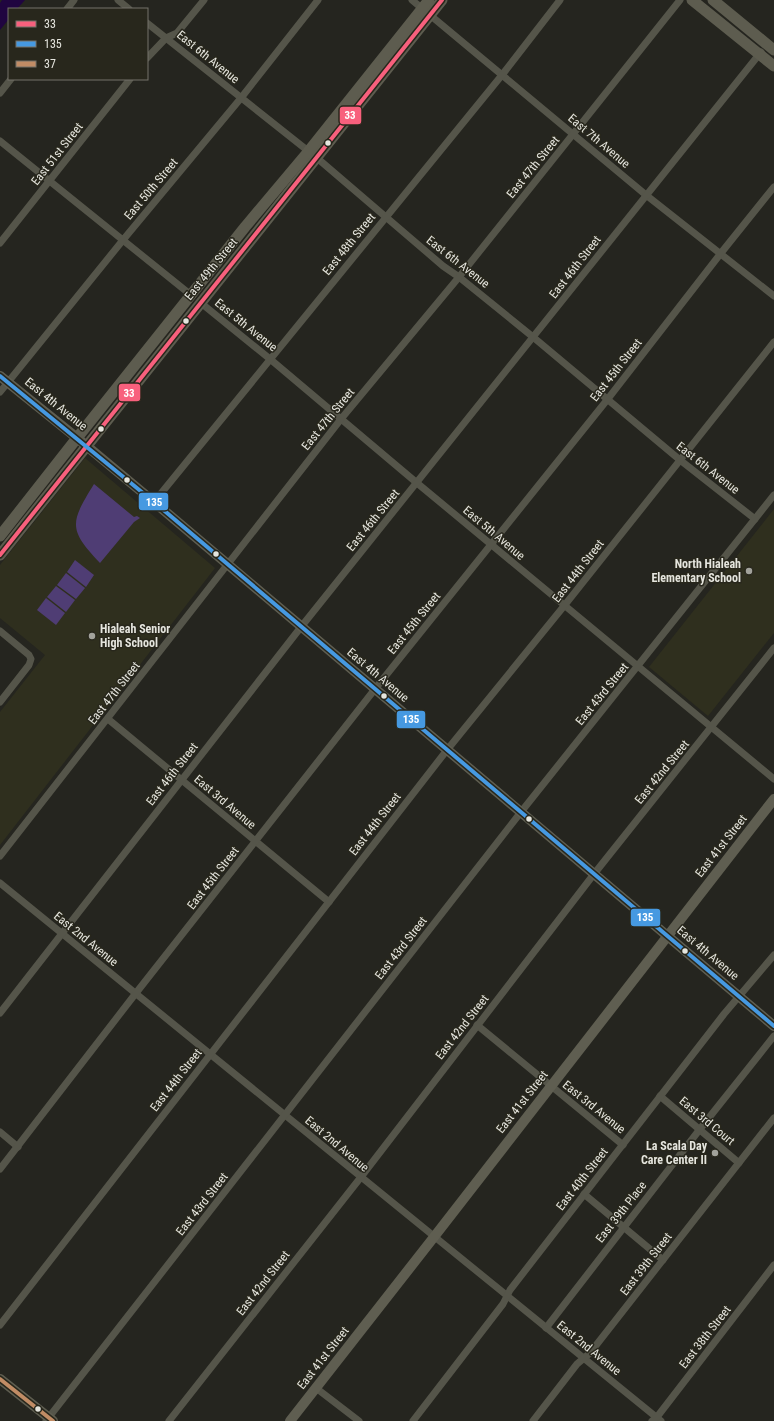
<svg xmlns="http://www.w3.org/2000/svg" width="774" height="1421" font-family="'Roboto Condensed',sans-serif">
  <rect width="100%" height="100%" fill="#25251f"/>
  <g fill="#2f2f1e">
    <polygon points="85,458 215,568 0,845 0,712 45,655 0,618 0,565"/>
    <polygon points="774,509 774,633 708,716 649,667"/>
  </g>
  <g fill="#4f3d74">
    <path d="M 94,484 L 134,517 L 137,516 L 140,518 L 134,522 L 100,563 C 68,529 70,523 94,484 Z"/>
    <polygon points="75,560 94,575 86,587 67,572"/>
    <polygon points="66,573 85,588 76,599 57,585"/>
    <polygon points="56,586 75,600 66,612 47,597"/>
    <polygon points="46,598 65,613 56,625 37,610"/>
  </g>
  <polygon fill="#200540" points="2,0 25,0 17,9 9,9 9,19 0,30 0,3"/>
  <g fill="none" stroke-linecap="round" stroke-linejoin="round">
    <g stroke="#55554a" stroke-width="7">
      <polyline points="118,0 129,9"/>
      <polyline points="412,0 646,195 774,296"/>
      <polyline points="67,9 74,0"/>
      <polyline points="147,23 317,158 443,266 459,277 533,337 680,460 755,519"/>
      <polyline points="147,58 166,38 177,33 204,0"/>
      <polyline points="0,93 11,79"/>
      <polyline points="0,141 191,295"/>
      <polyline points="0,243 130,79"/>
      <polyline points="201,303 270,359 417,483 774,779"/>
      <polyline points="0,392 123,240 241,98 318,0"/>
      <polyline points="154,502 502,75 560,0"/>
      <polyline points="0,631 29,655 31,659 29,665 0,702"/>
      <polyline points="108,719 329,902"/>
      <polyline points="0,856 341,419 459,277 680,0"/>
      <polyline points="0,883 661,1421"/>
      <polyline points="0,1013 301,627 761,52"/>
      <polyline points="477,1025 623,1145"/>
      <polyline points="660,1096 739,1163"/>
      <polyline points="0,1132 18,1147"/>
      <polyline points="0,1169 136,993 375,689 607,400 721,253 774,187"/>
      <polyline points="584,1194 663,1260"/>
      <polyline points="0,1325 447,750 564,606 774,342"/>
      <polyline points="546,1328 700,1129 774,1036"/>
      <polyline points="316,1388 359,1421"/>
      <polyline points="46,1421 521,812 774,495"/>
      <polyline points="169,1421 361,1177 594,874 774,648"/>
      <polyline points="413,1421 503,1304 510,1290 724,1014 774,955"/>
      <polyline points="533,1421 577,1364 590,1353 774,1118"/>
      <polyline points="652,1421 657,1417 774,1265"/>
    </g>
    <g stroke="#5f5e51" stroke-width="10">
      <polyline points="0,376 77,438 154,502 774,1026"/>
      <polyline points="0,1379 53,1421"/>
      <polyline points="290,1421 434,1237 774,799"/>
    </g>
    <g stroke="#5d5c4f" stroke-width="11">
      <polyline points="692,0 774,66"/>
      <polyline points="713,0 774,50"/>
      <polyline points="0,536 77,438 245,227 308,152 429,0"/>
      <polyline points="0,555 442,0"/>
    </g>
    <defs>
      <polyline id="bus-1" points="0,555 442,0"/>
      <polyline id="bus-2" points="0,376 154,502 774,1026"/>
      <polyline id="bus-3" points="0,1379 53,1421"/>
    </defs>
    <use href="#bus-1" stroke="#28271c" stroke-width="7"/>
    <use href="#bus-2" stroke="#28271c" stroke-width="7"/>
    <use href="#bus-3" stroke="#28271c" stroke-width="7"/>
    <use href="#bus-1" stroke="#f8607d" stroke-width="4"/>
    <use href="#bus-2" stroke="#4699e1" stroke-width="4"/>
    <use href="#bus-3" stroke="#c18c65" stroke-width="4"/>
  </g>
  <g fill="#e5e5de" stroke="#28271c" stroke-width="1.5">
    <circle cx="328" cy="143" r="3.5"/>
    <circle cx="186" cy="321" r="3.5"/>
    <circle cx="101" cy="429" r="3.5"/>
    <circle cx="127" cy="480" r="3.5"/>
    <circle cx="216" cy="554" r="3.5"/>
    <circle cx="384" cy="696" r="3.5"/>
    <circle cx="529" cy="819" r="3.5"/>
    <circle cx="685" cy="951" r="3.5"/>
    <circle cx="38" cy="1409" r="3.5"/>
  </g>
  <g fill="#a2a29b" stroke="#28271c" stroke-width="1.5">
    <circle cx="749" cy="571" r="4"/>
    <circle cx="92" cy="636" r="4"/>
    <circle cx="715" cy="1153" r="4"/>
  </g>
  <g text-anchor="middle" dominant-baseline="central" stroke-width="3" stroke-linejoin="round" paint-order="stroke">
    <g font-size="12" fill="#e5e5de" stroke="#28271c">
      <text transform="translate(208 57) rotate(39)">East 6th Avenue</text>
      <text transform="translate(599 141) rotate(40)">East 7th Avenue</text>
      <text transform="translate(57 154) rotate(-52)">East 51st Street</text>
      <text transform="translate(533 167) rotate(-51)">East 47th Street</text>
      <text transform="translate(151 189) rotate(-50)">East 50th Street</text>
      <text transform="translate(349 244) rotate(-51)">East 48th Street</text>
      <text transform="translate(458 262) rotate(38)">East 6th Avenue</text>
      <text transform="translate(575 267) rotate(-52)">East 46th Street</text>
      <text transform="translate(211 269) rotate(-51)">East 49th Street</text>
      <text transform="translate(246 325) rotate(39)">East 5th Avenue</text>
      <text transform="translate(616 370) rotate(-52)">East 45th Street</text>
      <text transform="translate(56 404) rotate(39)">East 4th Avenue</text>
      <text transform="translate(328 419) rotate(-51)">East 47th Street</text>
      <text transform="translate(708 468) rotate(38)">East 6th Avenue</text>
      <text transform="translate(373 520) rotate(-51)">East 46th Street</text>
      <text transform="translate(494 533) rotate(40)">East 5th Avenue</text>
      <text transform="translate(578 571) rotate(-52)">East 44th Street</text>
      <text transform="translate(414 623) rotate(-51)">East 45th Street</text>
      <text transform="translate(378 675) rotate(40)">East 4th Avenue</text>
      <text transform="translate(114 693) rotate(-52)">East 47th Street</text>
      <text transform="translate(602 694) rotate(-51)">East 43rd Street</text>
      <text transform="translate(662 772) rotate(-51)">East 42nd Street</text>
      <text transform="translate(172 774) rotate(-52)">East 46th Street</text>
      <text transform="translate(225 802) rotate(40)">East 3rd Avenue</text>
      <text transform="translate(375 824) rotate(-52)">East 44th Street</text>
      <text transform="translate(721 846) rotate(-52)">East 41st Street</text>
      <text transform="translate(213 878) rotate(-52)">East 45th Street</text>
      <text transform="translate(86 939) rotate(39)">East 2nd Avenue</text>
      <text transform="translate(401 948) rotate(-52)">East 43rd Street</text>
      <text transform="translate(708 953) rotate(40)">East 4th Avenue</text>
      <text transform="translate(462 1027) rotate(-52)">East 42nd Street</text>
      <text transform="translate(176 1080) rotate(-52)">East 44th Street</text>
      <text transform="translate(522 1102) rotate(-52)">East 41st Street</text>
      <text transform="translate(594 1107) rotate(39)">East 3rd Avenue</text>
      <text transform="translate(707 1121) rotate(40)">East 3rd Court</text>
      <text transform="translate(337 1144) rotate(40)">East 2nd Avenue</text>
      <text transform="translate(582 1179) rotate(-52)">East 40th Street</text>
      <text transform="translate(202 1204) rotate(-52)">East 43rd Street</text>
      <text transform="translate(621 1212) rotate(-52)">East 39th Place</text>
      <text transform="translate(646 1264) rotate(-52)">East 39th Street</text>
      <text transform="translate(263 1283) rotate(-52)">East 42nd Street</text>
      <text transform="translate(705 1337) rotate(-52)">East 38th Street</text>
      <text transform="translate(589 1348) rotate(39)">East 2nd Avenue</text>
      <text transform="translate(323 1358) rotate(-52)">East 41st Street</text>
    </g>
    <g font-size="12" font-weight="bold" fill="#e5e5de" stroke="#28271c" text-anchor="end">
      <text x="741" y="564">North Hialeah<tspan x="741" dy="14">Elementary School</tspan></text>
      <text x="100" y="629" text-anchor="start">Hialeah Senior<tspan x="100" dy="14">High School</tspan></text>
      <text x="707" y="1146">La Scala Day<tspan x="707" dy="14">Care Center II</tspan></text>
    </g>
  </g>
  <g stroke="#28271c" stroke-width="1.5">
    <rect x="339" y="106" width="23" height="19" rx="4" fill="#f8607d"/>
    <rect x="118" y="383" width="23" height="19" rx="4" fill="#f8607d"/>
    <rect x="138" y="492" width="31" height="19" rx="4" fill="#4699e1"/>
    <rect x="396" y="710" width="30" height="19" rx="4" fill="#4699e1"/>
    <rect x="630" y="908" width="31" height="19" rx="4" fill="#4699e1"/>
  </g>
  <g font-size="11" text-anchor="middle" font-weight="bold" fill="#fff">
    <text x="350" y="119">33</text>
    <text x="129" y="397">33</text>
    <text x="154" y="506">135</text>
    <text x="411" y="723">135</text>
    <text x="645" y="921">135</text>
  </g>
  <rect x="8" y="8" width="140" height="72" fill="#28271c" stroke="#74736a"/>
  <rect x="16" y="21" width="20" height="6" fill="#f8607d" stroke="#74736a"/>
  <text x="44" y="28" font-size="12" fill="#e5e5de">33</text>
  <rect x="16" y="41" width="20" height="6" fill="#4699e1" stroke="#74736a"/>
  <text x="44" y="48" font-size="12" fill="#e5e5de">135</text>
  <rect x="16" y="61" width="20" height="6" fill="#c18c65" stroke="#74736a"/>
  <text x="44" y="68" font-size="12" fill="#e5e5de">37</text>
</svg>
